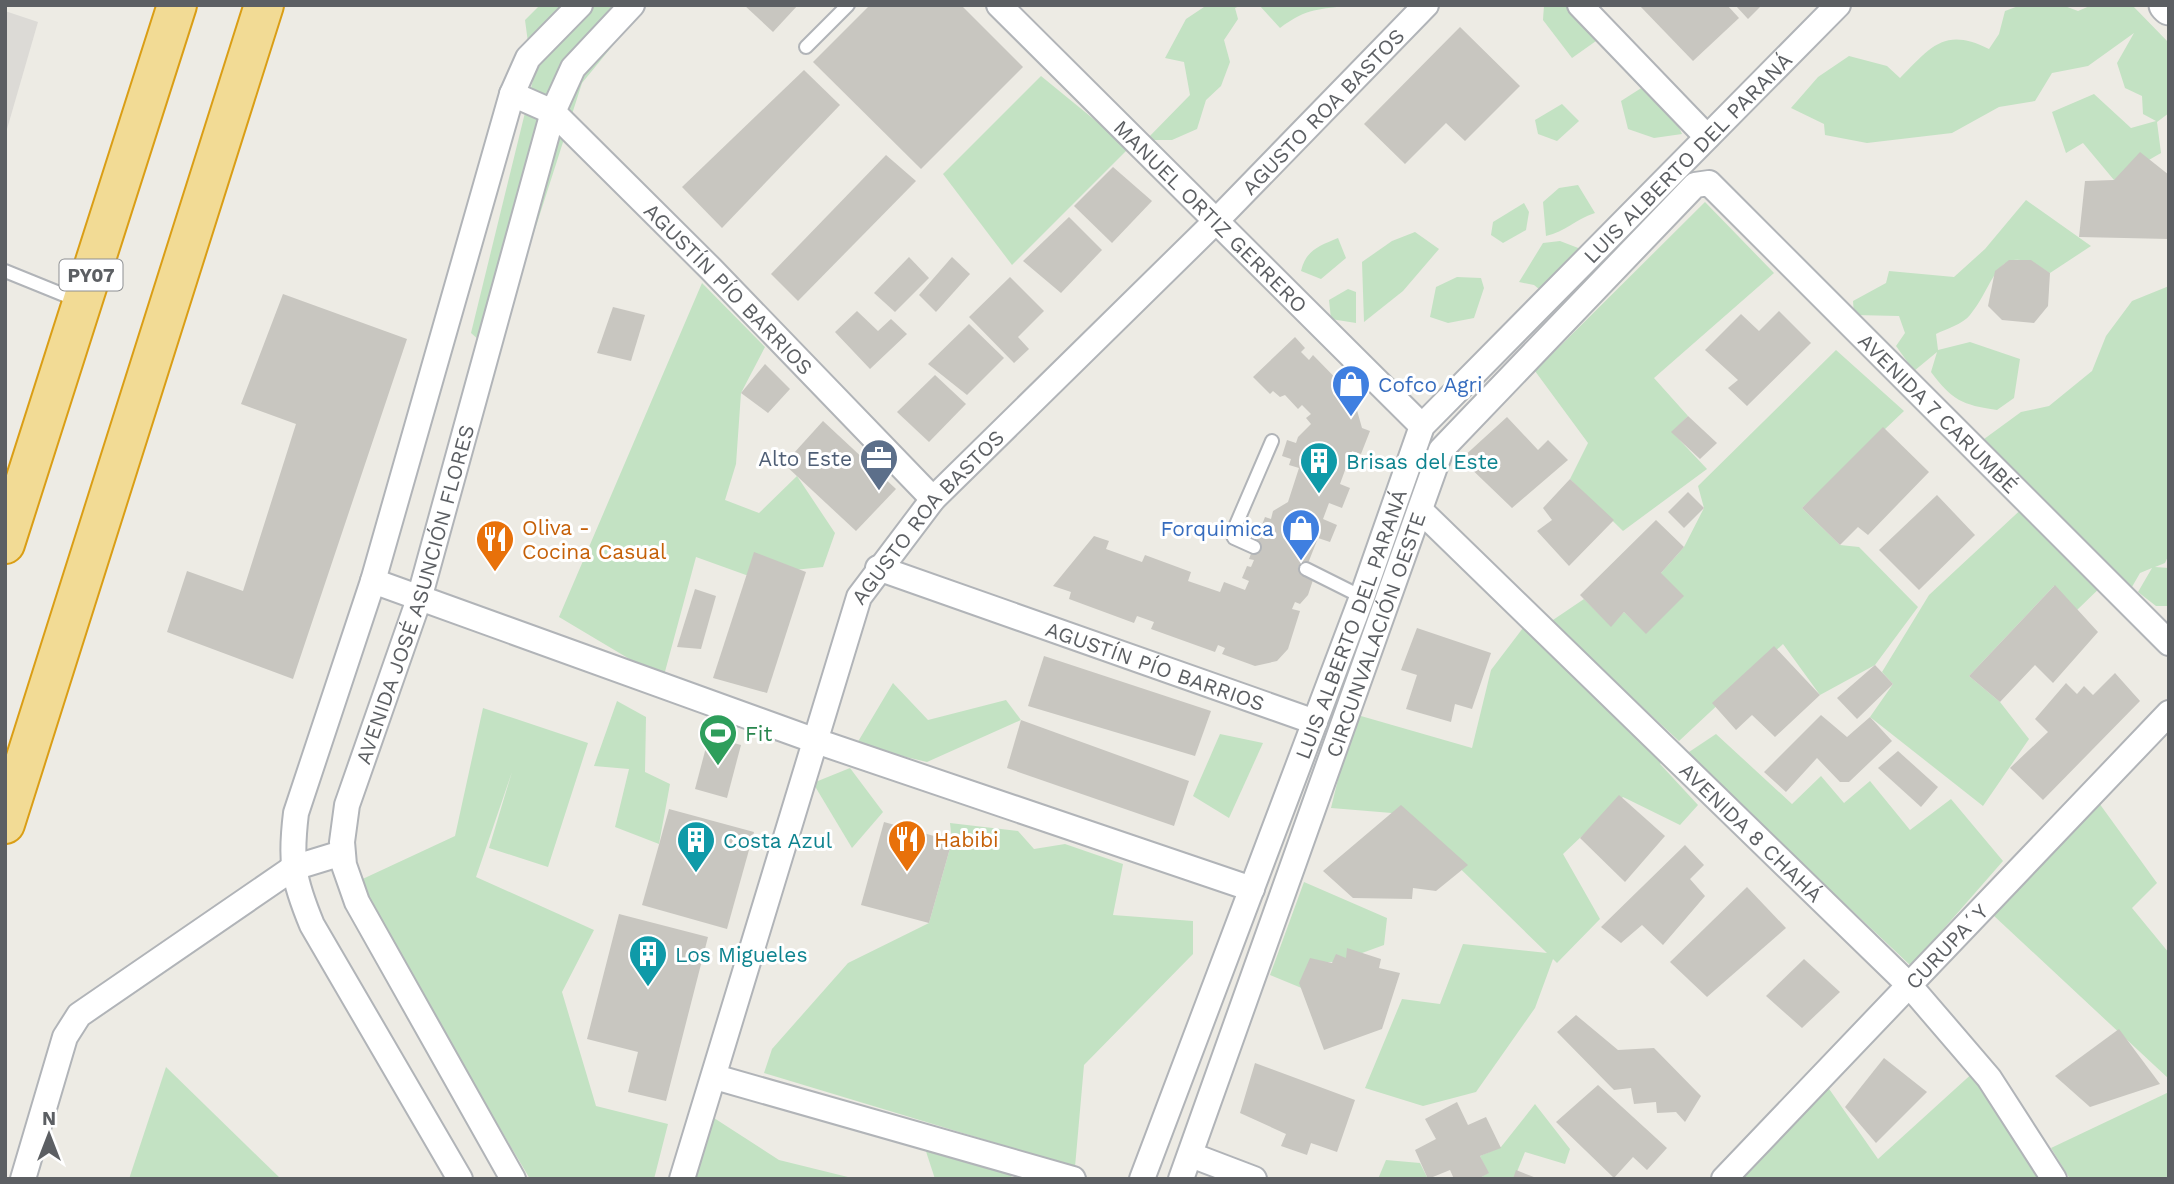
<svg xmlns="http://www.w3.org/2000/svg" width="2174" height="1184" font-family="'Work Sans',sans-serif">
  <rect width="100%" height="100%" fill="#edebe4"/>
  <polygon fill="#dcdad6" points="5,11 38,22 5,136"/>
  <g fill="#c3e2c3">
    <polygon points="540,5 646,5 582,83 495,354 471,333 533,80 525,20"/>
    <polygon points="1207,5 1242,5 1235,8 1238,19 1224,40 1230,62 1221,86 1206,100 1197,129 1172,140 1146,140 1190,95 1184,62 1165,58 1186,19"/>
    <path d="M 1259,5 L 1351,5 C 1319,10 1308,7 1280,28 Z"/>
    <polygon points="1544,5 1568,5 1596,41 1572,58 1543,20"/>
    <path d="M 2021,5 L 2062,5 L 2078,11 L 2092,5 L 2132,5 L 2169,43 L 2169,113 L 2157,122 L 2161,153 L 2114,180 L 2083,143 L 2066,153 L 2052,112 L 2094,94 L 2131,128 L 2156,121 L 2143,114 L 2142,96 L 2125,88 L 2117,63 L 2134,33 L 2088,66 L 2052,73 L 2035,101 L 1999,107 L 1952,133 L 1867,143 L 1825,135 L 1824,124 L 1791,108 L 1818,77 L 1849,56 L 1887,66 L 1900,78 C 1930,48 1944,26 1989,49 L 1999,34 L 2005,11 Z"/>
    <polygon points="1041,76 1129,148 1012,265 943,174"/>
    <polygon points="1646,85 1669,105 1682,134 1654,138 1628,129 1621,101"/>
    <polygon points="1562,104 1579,121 1557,141 1538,134 1535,120"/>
    <path d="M 1578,185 L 1595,213 C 1576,219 1565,232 1546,236 L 1543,202 L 1559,188 Z"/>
    <path d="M 2026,200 L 2091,246 L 2050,273 C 1995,237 1997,283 1970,315 C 1963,324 1946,329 1936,334 L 1938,350 L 1970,342 L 2020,359 L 2014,398 L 1997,410 C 1962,405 1952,400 1931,372 L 1937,352 L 1914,371 L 1896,346 L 1905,333 L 1899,316 L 1854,315 L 1853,301 L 1886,283 L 1889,271 L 1954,277 L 1985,249 Z"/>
    <polygon points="1705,202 1774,273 1654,378 1688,416 1672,432 1707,469 1623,531 1570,479 1588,443 1535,371"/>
    <polygon points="1524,203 1529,212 1526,230 1503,243 1491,235 1493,222"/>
    <polygon points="1415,232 1439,249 1403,291 1364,322 1362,262 1392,241"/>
    <path d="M 1338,238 L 1346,258 L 1321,279 L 1301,271 C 1306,250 1319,246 1338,238 Z"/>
    <polygon points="1560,241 1586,251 1549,297 1534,285 1519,282 1543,243"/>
    <polygon points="1457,277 1481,278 1484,288 1474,318 1448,323 1430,317 1436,287"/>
    <polygon points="702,283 765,347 741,393 736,464 725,500 759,513 797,476 835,533 823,567 746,575 696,557 663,679 559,617"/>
    <polygon points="2169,286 2169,554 2165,563 2155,567 2169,568 2169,606 2156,606 2138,592 2152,568 2140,573 2125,599 1980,442 2021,412 2049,406 2092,371 2106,336 2132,301"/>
    <polygon points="1348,289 1356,292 1356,323 1331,319 1329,300"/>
    <polygon points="1836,350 1904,411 1802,508 1840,545 1859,547 1918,607 1875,665 1820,695 1783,644 1679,741 1550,622 1584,599 1611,626 1624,612 1646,633 1661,573 1684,547 1704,508 1698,486"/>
    <polygon points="2028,503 2107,581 2077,610 2054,586 1969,676 2000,702 2029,739 1983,806 1870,717 1893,684 1882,672 1929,595"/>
    <polygon points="1529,620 1668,756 1660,764 1698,805 1680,825 1623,797 1563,854 1600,919 1557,963 1553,959 1535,1008 1476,1092 1423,1106 1365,1088 1402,999 1440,1004 1463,944 1547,953 1404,814 1331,808 1354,714 1472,748 1491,670"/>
    <polygon points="893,683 928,720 1006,700 1021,720 927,762 856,745"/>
    <polygon points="617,701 646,717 645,772 670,784 659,844 615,827 629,769 594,766"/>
    <polygon points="483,708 588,743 548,867 489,848 512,772 476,877 594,930 562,992 596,1106 668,1124 654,1179 530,1179 354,883 455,836"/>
    <polygon points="1220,734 1263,743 1229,818 1193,796"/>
    <polygon points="1716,734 1792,804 1821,776 1844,803 1870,781 1910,830 1951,799 2003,861 1911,966 1686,754"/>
    <polygon points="850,768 883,812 852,848 813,783"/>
    <polygon points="2099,803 2157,883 2132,908 2169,953 2169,1079 1993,915"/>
    <polygon points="950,823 1018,831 1034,849 1065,844 1123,864 1113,915 1193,921 1193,954 1084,1065 1075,1167 764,1073 772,1049 848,963 929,923 952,841"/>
    <polygon points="1304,882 1387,918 1384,945 1362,953 1360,962 1324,962 1304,989 1270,975"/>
    <polygon points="166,1067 281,1179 129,1179"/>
    <polygon points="1976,1070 2045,1179 1739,1179 1825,1083 1878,1159"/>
    <polygon points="2169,1092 2169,1179 2070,1179 2051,1148"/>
    <polygon points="1535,1104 1570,1149 1565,1164 1525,1152 1514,1179 1478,1179 1488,1173 1480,1156 1501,1147"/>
    <polygon points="714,1118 779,1160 856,1179 690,1179"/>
    <polygon points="921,1136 1015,1173 1009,1179 935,1179"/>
    <polygon points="1386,1160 1420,1163 1428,1179 1378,1179"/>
  </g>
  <g fill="#c8c6c0">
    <polygon points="744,5 798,5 773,32"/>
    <polygon points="870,5 961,5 1023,67 921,169 813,62"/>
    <polygon points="1639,5 1727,5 1739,18 1693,61"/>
    <polygon points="1735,5 1762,5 1748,19"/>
    <polygon points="1460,27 1520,86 1465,141 1446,123 1405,164 1364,124"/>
    <polygon points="804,70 840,105 722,228 682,187"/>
    <polygon points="2140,152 2169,175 2169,239 2079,237 2085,181 2114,180"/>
    <polygon points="886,155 916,181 798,301 771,274"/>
    <polygon points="1113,167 1152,201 1112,243 1074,206"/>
    <polygon points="1069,217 1102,250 1061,293 1023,261"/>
    <polygon points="909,257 929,278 895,312 874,293"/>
    <polygon points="952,257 970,274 936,312 919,295"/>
    <polygon points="2009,260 2031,260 2050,273 2048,306 2034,323 2002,320 1988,306 1995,271"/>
    <polygon points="1010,277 1044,311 1018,337 1029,349 1014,363 969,317"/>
    <polygon points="283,294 407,339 293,679 167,632 187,571 243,591 296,424 241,404"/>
    <polygon points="613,307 645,315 631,361 597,353"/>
    <polygon points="857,311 878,331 891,319 907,334 870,369 835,332"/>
    <polygon points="1779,311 1811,343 1747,406 1728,388 1738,380 1705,350 1741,314 1759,331"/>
    <polygon points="969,324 1004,358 967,395 928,364"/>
    <polygon points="1295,337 1305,348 1301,352 1309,360 1313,355 1353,396 1362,428 1370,431 1361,454 1352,451 1340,484 1350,488 1342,508 1329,503 1323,519 1337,525 1330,542 1318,538 1303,576 1313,580 1308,595 1300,604 1295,602 1292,609 1300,611 1288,649 1277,661 1255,666 1222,654 1225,648 1218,645 1215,652 1151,629 1154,622 1137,616 1134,623 1069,599 1071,592 1053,586 1094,536 1109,541 1106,549 1142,562 1145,555 1191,572 1188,581 1220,592 1224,582 1245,590 1249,581 1242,578 1247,566 1251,567 1254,560 1249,559 1265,517 1271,519 1273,511 1288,502 1299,468 1289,465 1291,459 1282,456 1287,440 1296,443 1298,437 1311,424 1306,418 1311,414 1302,405 1298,409 1285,395 1280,397 1273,391 1270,394 1253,377"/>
    <polygon points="765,364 790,389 768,413 741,393"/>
    <polygon points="935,375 966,404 929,442 897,412"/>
    <polygon points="1688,416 1717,443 1700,459 1671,432"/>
    <polygon points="1507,417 1538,450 1548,440 1568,460 1512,508 1461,459"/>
    <polygon points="823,421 896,489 856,531 784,464"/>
    <polygon points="1883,427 1929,472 1868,535 1858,527 1840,545 1802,508"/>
    <polygon points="1570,479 1614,520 1569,566 1537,531 1552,520 1543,508"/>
    <polygon points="1688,492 1704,508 1684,528 1668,512"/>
    <polygon points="1937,495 1975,535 1919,590 1879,550"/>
    <polygon points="1656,520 1684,547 1661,573 1684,596 1646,634 1624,612 1611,627 1580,595"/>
    <polygon points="754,552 806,572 767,693 713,678"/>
    <polygon points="2055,585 2098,632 2053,683 2035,665 2000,702 1969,676"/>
    <polygon points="695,589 716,596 701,649 677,647"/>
    <polygon points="1417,628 1491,653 1472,709 1455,704 1451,722 1406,709 1417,675 1401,670"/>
    <polygon points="1774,646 1820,695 1775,737 1752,715 1736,730 1712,703"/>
    <polygon points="1044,656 1211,711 1195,756 1028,706"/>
    <polygon points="1875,665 1893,684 1857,719 1837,698"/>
    <polygon points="2115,673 2140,701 2043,800 2010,768 2048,732 2035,719 2066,683 2077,694 2084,686 2093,695"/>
    <polygon points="1821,715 1847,737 1870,717 1892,741 1849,782 1840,782 1817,758 1786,792 1764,772"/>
    <polygon points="1021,720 1189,781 1174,826 1007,768"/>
    <polygon points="709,736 741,745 727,798 695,789"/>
    <polygon points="1898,751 1938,787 1921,807 1878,768"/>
    <polygon points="1619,795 1665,836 1625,882 1580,838"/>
    <polygon points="1401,805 1468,865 1436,891 1413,888 1412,899 1353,898 1323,871"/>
    <polygon points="669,809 754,832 727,929 642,905"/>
    <polygon points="884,822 952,841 929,923 861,905"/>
    <polygon points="1685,845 1704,865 1690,879 1705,896 1663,945 1642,925 1621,943 1601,927"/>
    <polygon points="1747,887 1786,928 1707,997 1670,962"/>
    <polygon points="619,914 708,937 666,1101 628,1092 638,1052 587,1039"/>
    <polygon points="1347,948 1381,959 1379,968 1400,973 1382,1029 1324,1050 1299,983 1310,958 1332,963 1336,954 1346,958"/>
    <polygon points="1804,959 1840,992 1802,1028 1766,996"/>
    <polygon points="1576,1015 1618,1050 1654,1048 1701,1096 1685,1122 1676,1112 1657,1113 1656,1102 1634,1104 1631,1088 1614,1090 1557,1032"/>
    <polygon points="2119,1029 2160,1084 2090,1107 2055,1076"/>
    <polygon points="1884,1058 1927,1092 1876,1143 1845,1107"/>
    <polygon points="1255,1063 1355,1100 1337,1152 1311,1143 1307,1155 1281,1146 1286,1134 1240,1113"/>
    <polygon points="1598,1085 1667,1148 1647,1170 1633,1157 1614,1178 1556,1122"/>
    <polygon points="1457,1102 1468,1125 1486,1117 1501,1148 1480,1156 1489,1173 1478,1179 1454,1179 1450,1170 1428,1179 1415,1150 1436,1139 1425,1119"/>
    <polygon points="1516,1170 1539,1179 1513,1179"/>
  </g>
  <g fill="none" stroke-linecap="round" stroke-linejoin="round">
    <defs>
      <g id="lane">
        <polyline points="806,47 848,5"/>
        <polyline points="5,271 79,301"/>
        <polyline points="1254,547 1234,538 1232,534 1272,441"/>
        <polyline points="1306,569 1362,597"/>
      </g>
      <g id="street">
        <path id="s1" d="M 999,5 L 1422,426"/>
        <polyline points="1580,5 1707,137"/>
        <path id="s2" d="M 512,94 L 553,112 L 711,269 L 933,499"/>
        <path id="s3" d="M 1420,510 L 1910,986 L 1989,1078 L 2054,1179"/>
        <path id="s4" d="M 878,568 L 1315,722"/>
        <polyline points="373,581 816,741 1252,889"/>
        <polyline points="715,1077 1073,1179"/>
        <polyline points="1191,1155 1254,1179"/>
        <polyline points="23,1179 65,1037 79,1015 293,868 342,853"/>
        <path d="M 460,1179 L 312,925 C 293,879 290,862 296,813 L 373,581 L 512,94 L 528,58 L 580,5"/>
        <path id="s5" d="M 513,1179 L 357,902 L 344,865 L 342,842 L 347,805 L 419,599 L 553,112 L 573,68 L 632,5"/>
        <path id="s6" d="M 682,1179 L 859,597 L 933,499 L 1216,221 L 1426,5"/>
        <path id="s7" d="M 1142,1179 L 1362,597 L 1422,426 L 1838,5"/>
        <path id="s8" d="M 1181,1179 L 1441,450 L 1695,185 L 1709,183 L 2169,643"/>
        <path id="s9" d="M 1724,1179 L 2169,713"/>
      </g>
      <polyline id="secondary" points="2166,5 2169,8"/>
      <g id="highway">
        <polyline points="5,544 177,5"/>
        <polyline points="5,824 264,5"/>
      </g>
    </defs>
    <use href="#lane" stroke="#b1b4b8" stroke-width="16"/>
    <use href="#street" stroke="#b1b4b8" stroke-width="28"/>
    <use href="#secondary" stroke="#b0b3b7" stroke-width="37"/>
    <use href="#highway" stroke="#da9e16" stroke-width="42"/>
    <use href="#lane" stroke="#fff" stroke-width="12"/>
    <use href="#street" stroke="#fff" stroke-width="24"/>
    <use href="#secondary" stroke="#fff" stroke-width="33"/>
    <use href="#highway" stroke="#f2db95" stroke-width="38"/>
  </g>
  <defs>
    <symbol id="shop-pin" viewBox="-11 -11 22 30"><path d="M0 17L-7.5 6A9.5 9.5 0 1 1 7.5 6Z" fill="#3f7fe0" stroke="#fff"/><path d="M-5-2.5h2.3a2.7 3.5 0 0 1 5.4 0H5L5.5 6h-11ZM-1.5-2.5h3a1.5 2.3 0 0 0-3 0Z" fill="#fff"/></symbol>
    <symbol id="office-pin" viewBox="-11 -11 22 30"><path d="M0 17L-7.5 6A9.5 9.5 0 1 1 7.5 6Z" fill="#5c6f8a" stroke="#fff"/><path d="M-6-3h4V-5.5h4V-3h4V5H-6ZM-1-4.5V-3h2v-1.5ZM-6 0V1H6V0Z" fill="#fff"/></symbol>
    <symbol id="building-pin" viewBox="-11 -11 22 30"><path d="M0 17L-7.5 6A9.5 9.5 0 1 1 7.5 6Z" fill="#0f9aa8" stroke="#fff"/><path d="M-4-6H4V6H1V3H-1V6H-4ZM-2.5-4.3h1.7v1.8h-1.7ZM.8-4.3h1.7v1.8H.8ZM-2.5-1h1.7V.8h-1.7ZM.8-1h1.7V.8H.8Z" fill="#fff"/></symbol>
    <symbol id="restaurant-pin" viewBox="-11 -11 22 30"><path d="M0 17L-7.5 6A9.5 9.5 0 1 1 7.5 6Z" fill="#e8710a" stroke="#fff"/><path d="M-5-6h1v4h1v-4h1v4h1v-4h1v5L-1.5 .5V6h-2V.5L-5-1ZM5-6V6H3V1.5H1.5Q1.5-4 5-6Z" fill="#fff"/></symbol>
    <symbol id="stadium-pin" viewBox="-11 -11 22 30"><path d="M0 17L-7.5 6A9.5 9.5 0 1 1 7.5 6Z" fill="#2e9e5b" stroke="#fff"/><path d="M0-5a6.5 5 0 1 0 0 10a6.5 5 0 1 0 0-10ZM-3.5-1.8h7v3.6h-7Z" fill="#fff"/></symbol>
  </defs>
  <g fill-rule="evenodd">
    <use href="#shop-pin" x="1329" y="362" width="44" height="60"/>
    <use href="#office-pin" x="857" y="436" width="44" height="60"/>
    <use href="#building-pin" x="1297" y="439" width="44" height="60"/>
    <use href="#shop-pin" x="1279" y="506" width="44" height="60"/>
    <use href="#restaurant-pin" x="473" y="517" width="44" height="60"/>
    <use href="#stadium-pin" x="696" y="711" width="44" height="60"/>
    <use href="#restaurant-pin" x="885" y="817" width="44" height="60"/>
    <use href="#building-pin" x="674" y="818" width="44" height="60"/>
    <use href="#building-pin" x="626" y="932" width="44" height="60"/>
  </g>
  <g text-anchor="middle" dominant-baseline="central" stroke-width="6" stroke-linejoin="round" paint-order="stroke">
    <rect fill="#fff" stroke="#8d8f92" stroke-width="2" x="59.5" y="259.5" width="63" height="31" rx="5"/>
    <g font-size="19" font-weight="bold" fill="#5c5f63">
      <text x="91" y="275">PY07</text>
    </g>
    <g font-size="21" fill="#5c5f63" stroke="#fff">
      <text stroke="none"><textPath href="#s6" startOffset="1281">AGUSTO ROA BASTOS</textPath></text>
      <text stroke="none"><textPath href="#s7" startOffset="1181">LUIS ALBERTO DEL PARANÁ</textPath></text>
      <text stroke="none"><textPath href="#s1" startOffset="299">MANUEL ORTIZ GERRERO</textPath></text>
      <text stroke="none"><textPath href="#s2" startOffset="294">AGUSTÍN PÍO BARRIOS</textPath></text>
      <text stroke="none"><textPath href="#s8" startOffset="1480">AVENIDA 7 CARUMBÉ</textPath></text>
      <text stroke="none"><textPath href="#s6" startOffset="714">AGUSTO ROA BASTOS</textPath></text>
      <text stroke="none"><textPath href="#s5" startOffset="639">AVENIDA JOSÉ ASUNCIÓN FLORES</textPath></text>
      <text stroke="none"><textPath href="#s7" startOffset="593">LUIS ALBERTO DEL PARANÁ</textPath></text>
      <text stroke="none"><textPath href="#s8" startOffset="578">CIRCUNVALACIÓN OESTE</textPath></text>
      <text stroke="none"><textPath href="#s4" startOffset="294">AGUSTÍN PÍO BARRIOS</textPath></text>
      <text stroke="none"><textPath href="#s3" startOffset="462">AVENIDA 8 CHAHÁ</textPath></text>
      <text stroke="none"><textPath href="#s9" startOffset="322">CURUPA´Y</textPath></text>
    </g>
    <g font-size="21" fill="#366cbe" stroke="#fff" text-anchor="start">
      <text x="1378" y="384">Cofco Agri</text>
      <text x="1274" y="528" text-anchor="end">Forquimica</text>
    </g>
    <g font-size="21" fill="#4e5e75" stroke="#fff" text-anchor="end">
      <text x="852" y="458">Alto Este</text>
    </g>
    <g font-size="21" fill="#0d838f" stroke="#fff" text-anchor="start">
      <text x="1346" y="461">Brisas del Este</text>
      <text x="723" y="840">Costa Azul</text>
      <text x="675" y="954">Los Migueles</text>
    </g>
    <g font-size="21" fill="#c56008" stroke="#fff" text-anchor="start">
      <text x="522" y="527">Oliva -<tspan x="522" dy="24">Cocina Casual</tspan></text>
      <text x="934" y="839">Habibi</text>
    </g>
    <g font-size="21" fill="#27864d" stroke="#fff" text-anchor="start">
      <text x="745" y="733">Fit</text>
    </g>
  </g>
  <rect width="2174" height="1184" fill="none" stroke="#5c5f63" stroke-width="14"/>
  <g transform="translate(49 1135)" stroke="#ffffff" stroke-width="5" paint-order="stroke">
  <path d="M0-5L12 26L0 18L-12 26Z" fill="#5c5f63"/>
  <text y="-10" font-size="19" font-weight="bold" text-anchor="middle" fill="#5c5f63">N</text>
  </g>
</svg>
